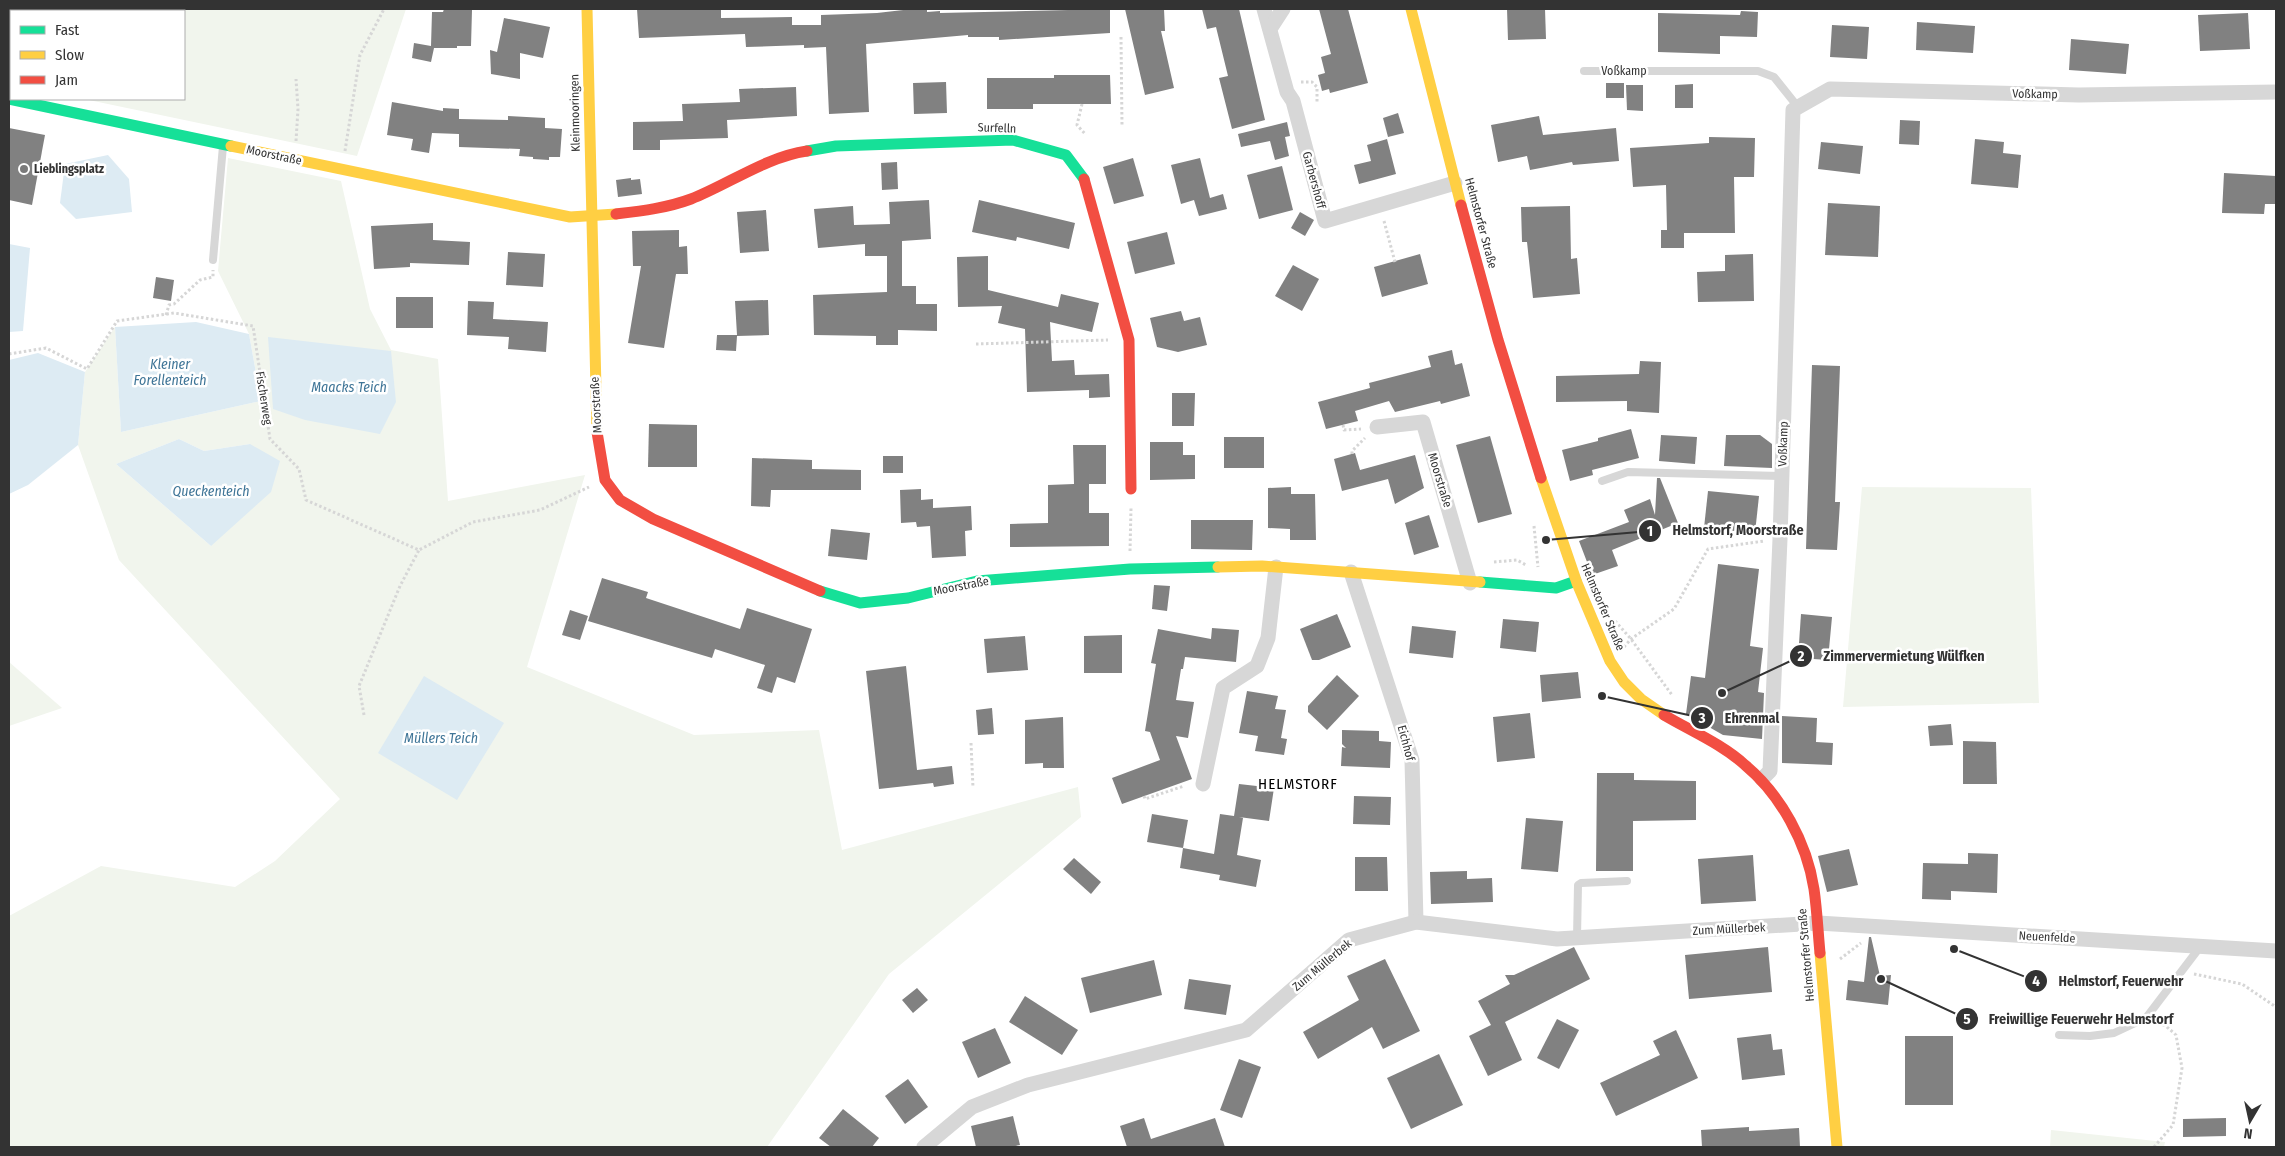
<svg xmlns="http://www.w3.org/2000/svg" width="2285" height="1156" font-family="'Fira Sans Condensed',sans-serif">
  <rect width="100%" height="100%" fill="#fff"/>
  <g fill="#f1f5ed" fill-rule="evenodd">
    <polygon points="85,9 406,9 357,156 84,99 184,99 184,11 85,11"/>
    <path d="M 228,158 L 341,181 L 370,309 L 391,350 L 438,359 L 448,501 L 585,475 L 527,667 L 694,735 L 819,730 L 842,850 L 1078,787 L 1081,817 L 889,974 L 767,1147 L 9,1147 L 9,916 L 101,866 L 235,887 L 275,861 L 340,799 L 119,560 L 78,445 L 85,372 L 115,327 L 121,432 L 261,401 L 249,334 L 218,271 ZM 179,439 L 204,451 L 250,444 L 211,546 L 116,464 Z"/>
    <polygon points="1862,487 2031,488 2039,703 1843,707"/>
    <polygon points="9,662 62,708 9,726"/>
    <polygon points="2051,1130 2165,1142 2164,1147 2050,1147"/>
  </g>
  <g fill="#ddebf3">
    <polygon points="108,155 129,179 132,212 76,219 60,203 65,164"/>
    <polygon points="9,244 30,248 23,331 9,332"/>
    <polygon points="196,322 249,334 261,401 121,432 115,327"/>
    <polygon points="268,337 391,351 396,402 380,434 305,420 273,409"/>
    <polygon points="38,353 85,372 78,445 28,485 9,494 9,360"/>
    <polygon points="179,439 204,451 250,444 280,461 271,492 211,546 116,464"/>
    <polygon points="424,676 504,723 457,800 378,753"/>
  </g>
  <g fill="#818181">
    <polygon points="444,9 472,10 471,46 457,46 457,48 434,48 431,62 412,58 414,43 431,46 432,12 443,12"/>
    <polygon points="637,9 721,9 721,18 792,17 792,25 821,25 821,15 877,13 912,9 927,9 927,12 940,11 940,13 1110,9 1110,33 999,40 999,37 968,37 968,35 866,44 869,112 829,114 826,47 804,48 804,45 746,47 745,34 639,38"/>
    <polygon points="1125,9 1164,9 1165,31 1161,31 1174,88 1145,95"/>
    <polygon points="1202,9 1239,9 1265,120 1232,129 1219,78 1228,76 1216,27 1207,29"/>
    <polygon points="1319,9 1348,9 1368,83 1330,93 1329,89 1322,91 1318,75 1325,73 1321,57 1331,54"/>
    <polygon points="1507,9 1545,9 1546,39 1508,40"/>
    <polygon points="1741,11 1758,12 1757,37 1720,36 1720,54 1658,52 1658,13 1740,15"/>
    <polygon points="2248,13 2250,49 2200,51 2198,15"/>
    <polygon points="504,18 550,27 543,58 520,53 520,79 491,74 490,50 497,52"/>
    <polygon points="1917,22 1975,26 1973,53 1916,50"/>
    <polygon points="1832,25 1869,27 1867,59 1830,57"/>
    <polygon points="2071,39 2129,44 2126,74 2069,70"/>
    <polygon points="1054,75 1110,75 1111,104 1033,104 1033,109 987,109 987,78 1054,78"/>
    <polygon points="946,82 947,113 914,114 913,83"/>
    <rect x="1606" y="83" width="18" height="15"/>
    <polygon points="1693,84 1693,108 1675,108 1675,85"/>
    <polygon points="1626,85 1643,85 1643,111 1627,110"/>
    <polygon points="796,87 797,116 727,120 728,138 660,140 660,150 633,150 633,122 683,121 682,104 740,102 739,89"/>
    <polygon points="392,102 443,111 443,108 459,109 459,119 508,120 508,116 545,118 545,128 562,129 560,157 549,157 549,160 533,159 533,157 519,156 520,149 459,147 459,134 432,133 429,153 411,150 413,139 387,135"/>
    <polygon points="1398,113 1404,133 1388,137 1383,118"/>
    <polygon points="1539,116 1543,135 1616,128 1619,161 1573,165 1572,162 1530,170 1527,156 1498,162 1491,125"/>
    <polygon points="1900,120 1920,121 1919,145 1899,144"/>
    <polygon points="1287,122 1290,136 1285,137 1289,156 1275,160 1270,141 1241,147 1238,134"/>
    <polygon points="9,128 45,135 32,205 9,200"/>
    <polygon points="1709,137 1755,138 1754,177 1734,177 1735,233 1684,233 1684,248 1661,248 1661,230 1667,230 1666,185 1633,187 1630,148 1709,143"/>
    <polygon points="1387,139 1396,174 1359,184 1354,165 1371,161 1367,145"/>
    <polygon points="1975,139 2004,142 2003,153 2021,155 2018,188 1971,184"/>
    <polygon points="1821,142 1863,146 1860,174 1818,169"/>
    <polygon points="1133,158 1144,196 1114,204 1103,167"/>
    <polygon points="1200,158 1210,198 1223,194 1227,209 1199,216 1194,200 1181,204 1171,165"/>
    <polygon points="897,162 898,189 882,190 881,163"/>
    <polygon points="1282,166 1293,210 1259,219 1247,175"/>
    <polygon points="2224,173 2276,176 2276,204 2265,204 2264,214 2222,213"/>
    <polygon points="631,178 631,180 640,179 642,194 618,197 616,180"/>
    <polygon points="929,200 931,239 902,241 902,286 916,286 916,304 937,304 937,331 898,330 898,345 876,345 876,336 814,335 813,295 887,292 887,256 865,256 865,244 818,248 814,209 853,206 854,225 890,224 889,202"/>
    <polygon points="979,200 1075,223 1069,249 1017,237 1016,241 972,232"/>
    <polygon points="1828,203 1880,206 1878,257 1825,255"/>
    <polygon points="1570,206 1571,259 1577,258 1580,294 1533,298 1527,242 1522,242 1521,207"/>
    <polygon points="766,210 769,251 740,253 737,212"/>
    <polygon points="1300,212 1314,220 1305,236 1291,228"/>
    <polygon points="433,223 433,240 470,242 469,265 410,263 410,267 374,269 371,226"/>
    <polygon points="679,230 679,247 687,246 688,274 676,274 664,348 628,343 641,266 633,266 632,231"/>
    <polygon points="1167,232 1175,264 1135,274 1127,242"/>
    <polygon points="508,252 545,254 543,287 506,285"/>
    <polygon points="1420,254 1428,284 1382,297 1374,267"/>
    <polygon points="1753,254 1754,301 1698,302 1697,272 1725,271 1725,255"/>
    <polygon points="988,256 988,290 1058,307 1061,294 1099,303 1092,332 1050,322 1052,361 1074,360 1075,375 1109,374 1110,397 1089,398 1089,390 1027,392 1025,329 998,323 1002,306 958,307 957,257"/>
    <polygon points="1293,265 1319,279 1302,311 1275,296"/>
    <polygon points="156,277 174,280 171,301 153,298"/>
    <rect x="396" y="297" width="37" height="31"/>
    <polygon points="768,300 769,335 737,336 736,351 716,350 717,335 737,335 735,301"/>
    <polygon points="468,301 494,302 493,319 548,322 546,352 508,349 509,337 467,335"/>
    <polygon points="1181,311 1184,321 1200,317 1207,345 1178,352 1157,347 1150,318"/>
    <polygon points="1452,350 1455,365 1462,363 1470,396 1441,404 1440,401 1395,412 1389,401 1355,411 1358,421 1326,429 1318,402 1370,388 1369,383 1431,367 1428,356"/>
    <polygon points="1640,361 1661,362 1659,413 1627,411 1627,401 1556,402 1556,376 1639,374"/>
    <polygon points="1812,365 1840,366 1835,502 1840,502 1837,550 1806,549"/>
    <polygon points="1172,393 1195,393 1194,426 1172,426"/>
    <polygon points="649,424 697,425 697,467 648,467"/>
    <polygon points="1631,429 1639,458 1592,470 1593,475 1570,481 1562,450 1598,441 1598,438"/>
    <polygon points="1661,435 1697,437 1695,464 1659,461"/>
    <polygon points="1726,435 1760,435 1772,444 1772,468 1724,466"/>
    <polygon points="1490,436 1512,514 1478,523 1456,445"/>
    <rect x="1224" y="437" width="40" height="31"/>
    <polygon points="1150,442 1183,442 1183,455 1195,455 1195,479 1150,480"/>
    <polygon points="1073,445 1106,445 1106,484 1089,484 1089,513 1109,513 1109,546 1010,547 1010,524 1048,523 1048,485 1074,484"/>
    <polygon points="1355,453 1360,470 1415,455 1424,488 1395,504 1388,479 1342,491 1334,459"/>
    <rect x="883" y="456" width="20" height="17"/>
    <polygon points="752,458 812,460 812,469 861,470 861,490 771,490 770,507 751,506"/>
    <polygon points="1657,478 1660,478 1678,523 1612,550 1618,566 1592,575 1579,541 1629,522 1624,510 1650,499 1655,515"/>
    <polygon points="1291,487 1291,494 1315,494 1316,540 1290,540 1290,529 1268,528 1268,488"/>
    <polygon points="921,489 921,500 933,499 933,508 971,506 972,530 965,531 966,556 932,558 930,526 917,527 916,522 901,523 900,490"/>
    <polygon points="1708,491 1759,496 1755,533 1704,528"/>
    <polygon points="1429,515 1439,547 1414,555 1405,523"/>
    <polygon points="1191,520 1253,520 1252,550 1191,549"/>
    <polygon points="831,529 870,533 867,560 828,556"/>
    <polygon points="1718,564 1759,569 1750,646 1763,648 1758,692 1764,693 1762,739 1723,735 1709,727 1710,717 1686,714 1691,676 1705,678"/>
    <polygon points="602,578 648,592 646,598 740,629 747,608 812,629 795,683 777,677 772,693 757,688 765,665 715,649 712,658 588,621"/>
    <polygon points="1154,585 1170,586 1167,611 1152,609"/>
    <polygon points="570,610 588,616 580,640 562,635"/>
    <polygon points="1337,614 1351,647 1319,660 1312,660 1300,629"/>
    <polygon points="1801,614 1832,617 1828,660 1798,658"/>
    <polygon points="1503,619 1539,622 1536,652 1500,648"/>
    <polygon points="1412,626 1456,631 1453,658 1409,653"/>
    <polygon points="1212,628 1239,630 1236,662 1185,657 1183,669 1181,669 1176,700 1194,702 1188,738 1176,736 1192,779 1122,804 1112,778 1160,760 1150,732 1145,731 1156,664 1151,663 1158,629 1211,639"/>
    <polygon points="1122,635 1122,673 1084,673 1084,636"/>
    <polygon points="1025,636 1028,670 987,673 984,639"/>
    <polygon points="906,666 917,770 952,766 954,784 934,787 933,783 879,789 866,671"/>
    <polygon points="1578,672 1581,698 1542,702 1540,675"/>
    <polygon points="1337,675 1359,696 1327,730 1308,712 1308,706"/>
    <polygon points="1247,691 1278,696 1275,709 1286,710 1281,738 1287,739 1284,755 1255,751 1258,736 1239,733"/>
    <polygon points="992,708 994,734 978,735 976,710"/>
    <polygon points="1530,713 1535,758 1497,762 1493,717"/>
    <polygon points="1782,716 1817,718 1816,742 1833,743 1832,765 1782,763"/>
    <polygon points="1063,717 1064,768 1043,768 1043,763 1025,764 1025,720"/>
    <polygon points="1951,724 1953,745 1930,746 1928,726"/>
    <polygon points="1342,730 1379,731 1379,741 1391,742 1390,768 1341,766 1342,747 1346,748 1342,744"/>
    <polygon points="1963,741 1996,742 1997,784 1963,784"/>
    <polygon points="1597,773 1634,773 1634,780 1696,781 1696,820 1633,821 1633,871 1596,871"/>
    <polygon points="1239,784 1274,788 1269,821 1239,817 1243,818 1237,855 1261,860 1256,887 1219,880 1220,875 1180,868 1183,848 1214,854 1220,814 1234,816"/>
    <polygon points="1354,796 1391,797 1390,825 1353,824"/>
    <polygon points="1152,814 1188,820 1183,848 1147,842"/>
    <polygon points="1526,818 1563,821 1558,872 1521,869"/>
    <polygon points="1849,849 1858,885 1827,892 1818,856"/>
    <polygon points="1968,853 1998,854 1997,893 1951,891 1951,900 1922,899 1923,863 1968,864"/>
    <polygon points="1753,855 1756,901 1701,904 1698,859"/>
    <polygon points="1355,857 1387,857 1388,891 1355,891"/>
    <polygon points="1074,858 1101,882 1091,894 1063,869"/>
    <polygon points="1467,871 1467,879 1492,878 1493,902 1431,904 1430,872"/>
    <polygon points="1869,937 1871,937 1880,976 1891,975 1888,1005 1846,1000 1848,980 1864,982"/>
    <polygon points="1574,947 1590,979 1505,1022 1522,1060 1488,1076 1469,1036 1491,1025 1478,1001 1510,984 1505,975 1514,975"/>
    <polygon points="1768,947 1772,992 1689,999 1685,955"/>
    <polygon points="1385,959 1420,1031 1383,1049 1372,1027 1318,1059 1303,1032 1359,1000 1347,976"/>
    <polygon points="1154,960 1162,995 1090,1013 1081,978"/>
    <polygon points="1189,979 1231,985 1226,1015 1184,1009"/>
    <polygon points="917,988 928,1000 913,1013 902,1000"/>
    <polygon points="1025,996 1078,1030 1062,1055 1009,1022"/>
    <polygon points="1557,1019 1579,1030 1559,1069 1537,1058"/>
    <polygon points="995,1028 1011,1063 978,1078 962,1042"/>
    <polygon points="1676,1030 1698,1078 1616,1116 1600,1083 1660,1055 1653,1041"/>
    <polygon points="1771,1034 1773,1050 1782,1049 1785,1075 1742,1080 1737,1038"/>
    <rect x="1905" y="1036" width="48" height="69"/>
    <polygon points="1439,1054 1463,1105 1411,1129 1387,1078"/>
    <polygon points="1239,1059 1261,1067 1242,1118 1220,1110"/>
    <polygon points="908,1079 928,1107 905,1124 885,1096"/>
    <polygon points="843,1109 879,1138 872,1147 831,1147 819,1138"/>
    <polygon points="1013,1116 1020,1145 1010,1147 976,1147 971,1126"/>
    <polygon points="1144,1118 1151,1139 1215,1118 1225,1147 1127,1147 1120,1126"/>
    <polygon points="2226,1118 2226,1136 2183,1137 2183,1119"/>
    <polygon points="1749,1127 1749,1131 1799,1128 1800,1147 1702,1147 1701,1130"/>
  </g>
  <g fill="none" stroke-linecap="round" stroke-linejoin="round">
    <g stroke="#d6d6d6" stroke-width="3" stroke-dasharray="2.5 2.5" stroke-linecap="butt">
      <polyline points="1121,37 1122,125"/>
      <polyline points="1301,82 1312,82 1317,87 1317,104"/>
      <polyline points="1082,104 1077,125 1086,135"/>
      <polyline points="296,141 298,109 296,79"/>
      <polyline points="345,151 360,55 384,9"/>
      <polyline points="1384,221 1395,262"/>
      <polyline points="166,315 169,305 174,304 200,280 213,277 213,270"/>
      <polyline points="976,344 1108,340"/>
      <polyline points="9,354 46,348 87,369 117,321 174,313 253,326 270,439 299,469 306,500 419,550 473,522 540,510 589,487"/>
      <polyline points="1343,425 1344,430 1361,429"/>
      <polyline points="1352,454 1352,451 1365,438"/>
      <polyline points="1534,526 1538,567"/>
      <polyline points="1130,551 1131,508"/>
      <polyline points="1494,562 1517,560 1526,565"/>
      <polyline points="1615,621 1631,639 1672,695"/>
      <polyline points="1624,647 1631,639 1674,609 1708,549 1764,541"/>
      <polyline points="364,715 359,686 400,586 419,550"/>
      <polyline points="971,743 973,788"/>
      <polyline points="1144,796 1145,799 1184,786"/>
      <polyline points="1840,959 1861,943"/>
      <polyline points="2194,974 2242,984 2276,1007"/>
      <polyline points="2154,1147 2173,1125 2182,1068 2176,1035 2166,1026 2158,1023"/>
    </g>
    <g stroke="#d7d7d7" stroke-width="8">
      <polyline points="1584,71 1758,71 1774,77 1798,107"/>
      <polyline points="213,260 223,146"/>
      <polyline points="1602,481 1628,472 1782,476"/>
      <polyline points="1577,938 1578,885 1581,883 1627,881"/>
      <polyline points="2059,1035 2090,1036 2114,1033 2146,1018 2200,947"/>
    </g>
    <g stroke="#d7d7d7" stroke-width="15">
      <polyline points="1264,9 1287,92 1293,101 1325,221 1455,183"/>
      <polyline points="1270,29 1283,9"/>
      <polyline points="1377,427 1423,422 1470,583"/>
      <polyline points="1351,572 1412,760 1416,922"/>
      <polyline points="1762,779 1770,771 1780,539 1793,110 1830,89 2079,95 2276,92"/>
      <polyline points="1203,784 1223,688 1257,666 1268,638 1276,567"/>
      <polyline points="924,1147 972,1107 1028,1085 1246,1030 1349,940 1416,922 1557,939 1818,923 2276,951"/>
    </g>
    <g stroke="#16e098" stroke-width="11">
      <polyline points="9,99 231,146"/>
      <polyline points="807,151 836,146 1013,140 1066,155 1084,179"/>
      <polyline points="1480,582 1556,588 1576,581"/>
      <polyline points="820,591 860,603 908,598 977,581 1130,569 1218,567"/>
    </g>
    <g stroke="#ffcf43" stroke-width="11">
      <polyline points="587,9 597,432"/>
      <polyline points="1411,9 1461,205"/>
      <polyline points="231,146 570,217 616,214"/>
      <polyline points="1541,478 1577,583 1610,661 1624,682 1641,699 1664,715"/>
      <polyline points="1218,567 1262,566 1480,582"/>
      <polyline points="1820,953 1837,1147"/>
    </g>
    <g stroke="#f24e42" stroke-width="11">
      <polyline points="1084,179 1129,340 1131,489"/>
      <polyline points="1461,205 1498,340 1541,478"/>
      <path d="M 616,214 C 641,211 667,208 691,199 C 729,184 766,157 807,151"/>
      <polyline points="597,432 605,480 620,500 653,519 820,591"/>
      <path d="M 1664,715 C 1691,731 1722,744 1745,765 C 1781,795 1807,843 1814,889 C 1817,910 1818,932 1820,953"/>
    </g>
  </g>
  <circle fill="#7a7a7a" stroke="#fff" stroke-width="2" cx="24" cy="169" r="5"/>
  <g text-anchor="middle" dominant-baseline="central" stroke-width="5" stroke-linejoin="round" paint-order="stroke">
    <g font-size="12" fill="#333" stroke="#fff">
      <text x="1624" y="71">Voßkamp</text>
      <text transform="translate(2035 94) rotate(1)">Voßkamp</text>
      <text transform="translate(575 113) rotate(-91)">Kleinmooringen</text>
      <text transform="translate(997 128) rotate(2)">Surfelln</text>
      <text transform="translate(274 155) rotate(12)">Moorstraße</text>
      <text transform="translate(1314 180) rotate(75)">Garbershoff</text>
      <text transform="translate(1481 223) rotate(75)">Helmstorfer Straße</text>
      <text transform="translate(264 398) rotate(81)">Fischerweg</text>
      <text transform="translate(596 405) rotate(-93)">Moorstraße</text>
      <text transform="translate(1783 444) rotate(-88)">Voßkamp</text>
      <text transform="translate(1440 480) rotate(73)">Moorstraße</text>
      <text transform="translate(961 586) rotate(-11)">Moorstraße</text>
      <text transform="translate(1603 607) rotate(67)">Helmstorfer Straße</text>
      <text transform="translate(1406 743) rotate(75)">Eichhof</text>
      <text transform="translate(1729 929) rotate(-3)">Zum Müllerbek</text>
      <text transform="translate(2047 937) rotate(3)">Neuenfelde</text>
      <text transform="translate(1806 955) rotate(-95)">Helmstorfer Straße</text>
      <text transform="translate(1322 965) rotate(-40)">Zum Müllerbek</text>
    </g>
    <g font-size="12" font-weight="bold" fill="#333" stroke="#fff" text-anchor="start">
      <text x="34" y="169">Lieblingsplatz</text>
    </g>
    <g font-size="14" font-style="italic" fill="#3f7597" stroke="#fff">
      <text x="170" y="364">Kleiner<tspan x="170" dy="16">Forellenteich</tspan></text>
      <text x="349" y="387">Maacks Teich</text>
      <text x="211" y="491">Queckenteich</text>
      <text x="441" y="738">Müllers Teich</text>
    </g>
    <g font-size="15" letter-spacing="1" fill="#000" stroke="#fff">
      <text x="1298" y="784">HELMSTORF</text>
    </g>
  </g>
  <path fill="none" stroke="#333" stroke-width="2" d="M1546 540L1650 531M1722 693L1801 656M1602 696L1702 718M1954 949L2036 981M1881 979L1967 1019"/>
  <g fill="#333" stroke="#fff" stroke-width="2">
    <circle cx="1546" cy="540" r="5"/>
    <circle cx="1722" cy="693" r="5"/>
    <circle cx="1602" cy="696" r="5"/>
    <circle cx="1954" cy="949" r="5"/>
    <circle cx="1881" cy="979" r="5"/>
    <circle cx="1650" cy="531" r="12"/>
    <circle cx="1801" cy="656" r="12"/>
    <circle cx="1702" cy="718" r="12"/>
    <circle cx="2036" cy="981" r="12"/>
    <circle cx="1967" cy="1019" r="12"/>
  </g>
  <g font-size="15" text-anchor="middle" font-weight="bold" fill="#fff">
    <text x="1650" y="536">1</text>
    <text x="1801" y="661">2</text>
    <text x="1702" y="723">3</text>
    <text x="2036" y="986">4</text>
    <text x="1967" y="1024">5</text>
  </g>
  <g font-size="14" text-anchor="middle" font-weight="bold" fill="#333" stroke="#fff" stroke-width="5" stroke-linejoin="round" paint-order="stroke">
    <text x="1738" y="535">Helmstorf, Moorstraße</text>
    <text x="1904" y="661">Zimmervermietung Wülfken</text>
    <text x="1752" y="723">Ehrenmal</text>
    <text x="2121" y="986">Helmstorf, Feuerwehr</text>
    <text x="2081" y="1024">Freiwillige Feuerwehr Helmstorf</text>
  </g>
  <rect width="2285" height="1156" fill="none" stroke="#333333" stroke-width="20"/>
  <rect x="10" y="10" width="175" height="90" fill="#ffffff" stroke="#adadad"/>
  <rect x="20" y="26" width="25" height="8" fill="#16e098" stroke="#adadad"/>
  <text x="55" y="35" font-size="15" fill="#333333">Fast</text>
  <rect x="20" y="51" width="25" height="8" fill="#ffcf43" stroke="#adadad"/>
  <text x="55" y="60" font-size="15" fill="#333333">Slow</text>
  <rect x="20" y="76" width="25" height="8" fill="#f24e42" stroke="#adadad"/>
  <text x="55" y="85" font-size="15" fill="#333333">Jam</text>
  <g transform="translate(2250 1121) rotate(189)" stroke="#ffffff" stroke-width="4" paint-order="stroke">
  <path d="M0-4L9 19L0 12L-9 19Z" fill="#333333"/>
  <text y="-8" font-size="14" font-weight="bold" text-anchor="middle" fill="#333333">N</text>
  </g>
</svg>
